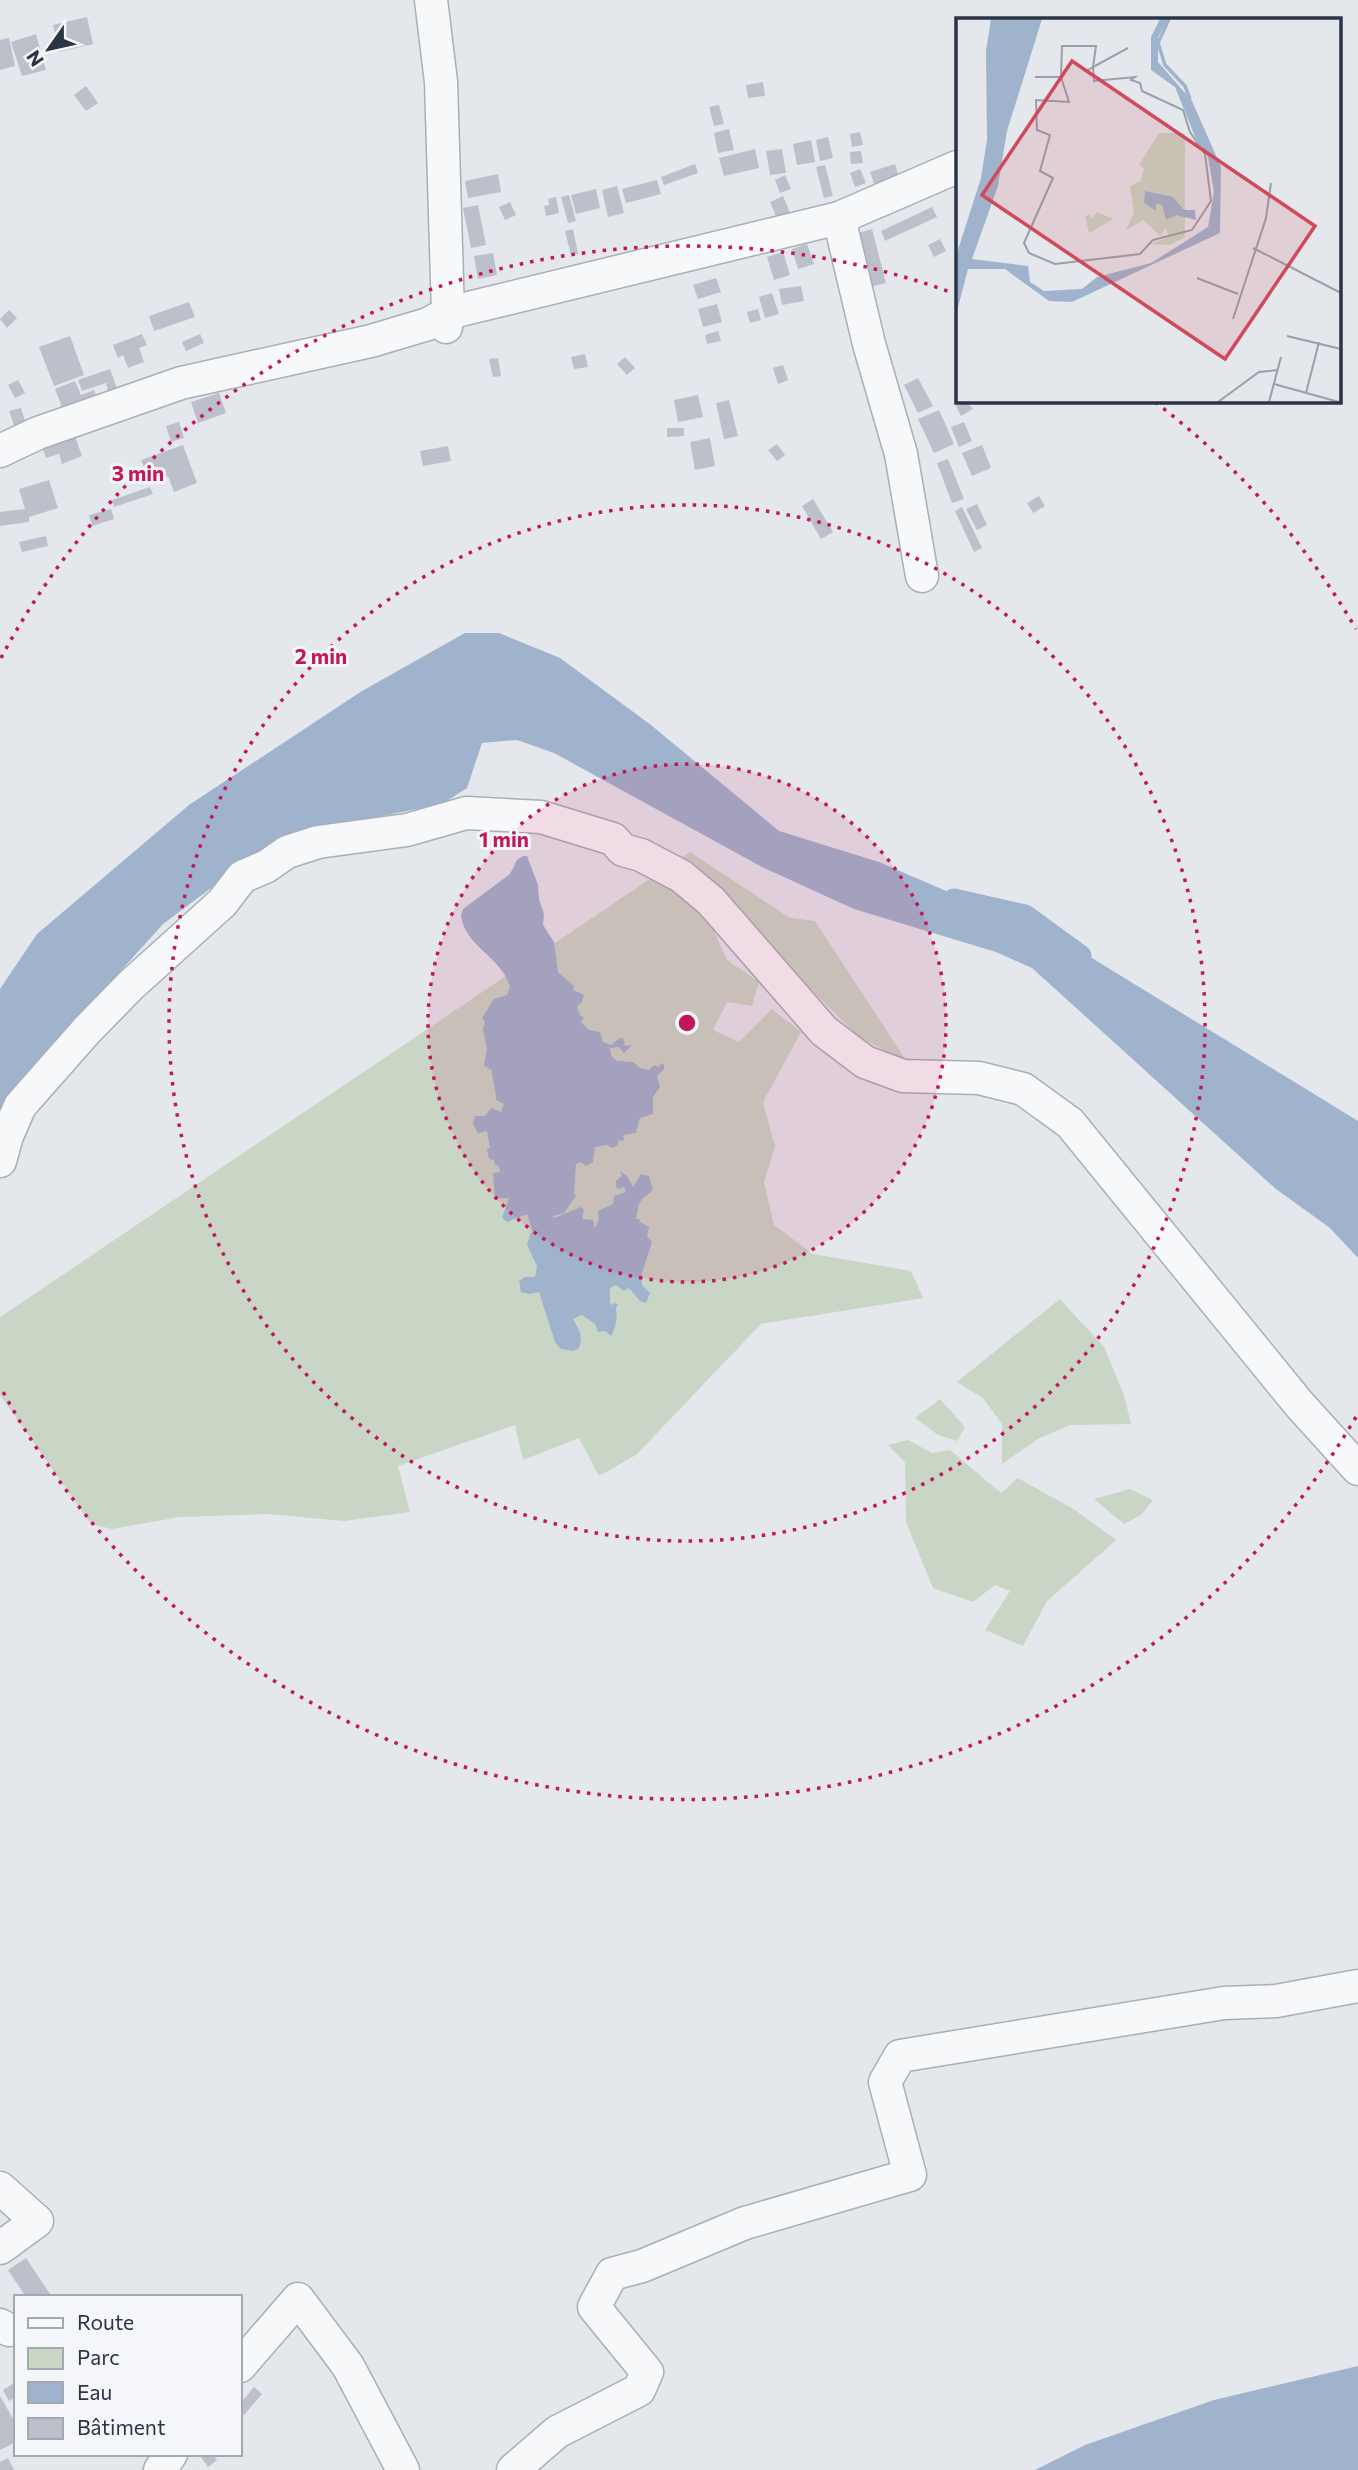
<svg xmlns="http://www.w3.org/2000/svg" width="1358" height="2470" font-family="Commissioner,sans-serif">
  <rect width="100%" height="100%" fill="#e4e7ec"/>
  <g fill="#c9d6c5">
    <polygon points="690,852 790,918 815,921 907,1062 859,1037 753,932 710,923 727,960 759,982 752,1006 727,1002 713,1030 739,1042 772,1009 801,1032 763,1102 775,1147 764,1182 774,1225 813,1254 911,1271 923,1298 761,1324 636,1455 599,1476 579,1438 523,1460 515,1425 398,1466 410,1512 344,1521 268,1514 180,1517 112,1529 91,1524 0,1395 0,1317"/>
    <polygon points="1060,1299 1104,1347 1124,1395 1131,1424 1070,1425 1038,1439 1002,1464 1002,1424 983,1398 957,1382"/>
    <polygon points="940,1399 965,1427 957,1441 938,1435 915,1418"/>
    <polygon points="908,1440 932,1453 950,1450 1001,1493 1018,1478 1075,1510 1116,1540 1047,1601 1023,1646 985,1630 1010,1591 995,1585 973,1602 933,1588 906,1522 905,1462 888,1445"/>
    <polygon points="1130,1489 1153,1500 1141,1515 1124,1524 1094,1499"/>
  </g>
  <g fill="#9fb4cc">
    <polygon points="465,633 499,633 560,658 651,725 779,831 879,862 1069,944 1358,1121 1358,1258 1330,1228 1276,1189 1032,968 996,952 854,909 762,867 554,753 517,740 482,743 467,788 442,804 298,833 246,862 163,924 26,1076 0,1122 0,989 37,934 189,805 362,691"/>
    <path d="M 523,856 L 527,856 L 538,885 L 539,899 L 544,914 L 543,925 L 554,942 L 558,972 L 574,986 L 573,990 L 584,995 L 582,1002 L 577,1006 L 580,1015 L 584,1018 L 581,1022 L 589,1030 L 600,1032 L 603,1042 L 611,1045 L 620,1038 L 623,1038 L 625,1046 L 632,1045 L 624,1053 L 619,1047 L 610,1048 L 611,1056 L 617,1061 L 633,1062 L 640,1068 L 649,1070 L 654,1065 L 659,1067 L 661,1063 L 664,1065 L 664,1069 L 657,1076 L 660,1087 L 653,1097 L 653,1114 L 640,1118 L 636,1133 L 623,1135 L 624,1141 L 619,1140 L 617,1146 L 612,1148 L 607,1145 L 595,1147 L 593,1162 L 586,1166 L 581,1162 L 576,1164 L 574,1193 L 576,1196 L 564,1213 L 553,1216 L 554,1218 L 581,1207 L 584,1210 L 582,1219 L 593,1220 L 595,1228 L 599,1219 L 598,1211 L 613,1204 L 614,1196 L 626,1192 L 624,1187 L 618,1189 L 616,1186 L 616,1181 L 622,1176 L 620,1171 L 627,1176 L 633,1187 L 641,1174 L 649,1176 L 653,1190 C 636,1204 640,1200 636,1219 L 639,1219 L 640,1222 L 649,1227 L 647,1236 L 652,1242 L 641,1276 L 642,1285 L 650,1293 L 646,1303 L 640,1301 L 629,1288 L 624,1291 L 616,1285 L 610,1288 L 610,1303 L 612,1305 L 615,1303 L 618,1305 L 616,1308 C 617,1319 617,1325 611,1336 L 605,1331 L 598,1332 L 595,1324 L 582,1315 L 573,1319 L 580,1332 L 581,1340 L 579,1348 L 573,1351 L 561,1349 L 555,1342 L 539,1292 L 530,1294 L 521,1292 L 519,1281 L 525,1277 L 535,1277 L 537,1266 L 527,1245 L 532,1229 L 527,1214 L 507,1222 L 502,1218 L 509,1198 L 495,1198 L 493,1173 L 500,1172 L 499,1166 L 495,1165 L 494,1160 L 489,1159 L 487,1149 L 490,1148 L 487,1131 L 478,1133 L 473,1124 L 475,1116 L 485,1116 L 491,1108 L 501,1112 L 504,1104 L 496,1100 C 496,1088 492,1081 492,1070 L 484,1066 L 487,1049 L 483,1029 L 485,1022 L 482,1018 L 494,999 L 507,995 L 510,987 C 502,957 464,946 461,915 L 463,909 L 510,874 L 517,860 Z"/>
    <polygon points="1358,2366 1358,2470 1035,2470 1085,2445 1214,2400"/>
  </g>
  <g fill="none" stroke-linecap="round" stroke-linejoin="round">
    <polyline stroke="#9fb4cc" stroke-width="23" points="954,900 1025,916 1080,956"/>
  </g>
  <g fill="#bbc0ca">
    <polygon points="87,17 93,44 59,52 53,25"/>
    <polygon points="36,34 46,70 22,76 11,42"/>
    <polygon points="9,38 15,66 0,70 0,40"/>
    <polygon points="763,82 765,96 748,98 746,85"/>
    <polygon points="86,86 98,103 86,111 74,95"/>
    <polygon points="719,105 724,124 714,126 709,107"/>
    <polygon points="729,129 734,150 718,153 714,133"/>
    <polygon points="860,132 863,145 852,147 850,134"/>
    <polygon points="828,137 833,158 820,161 816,140"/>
    <polygon points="811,140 815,162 797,165 793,144"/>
    <polygon points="755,149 759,168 724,176 719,158"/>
    <polygon points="782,149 786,173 770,175 766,151"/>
    <polygon points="861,151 863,163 851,164 850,152"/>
    <polygon points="695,164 698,173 664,185 661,177"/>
    <polygon points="895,164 900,181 876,189 870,172"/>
    <polygon points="825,165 833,196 824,198 816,167"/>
    <polygon points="860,169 866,183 855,187 850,173"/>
    <polygon points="498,174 501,192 468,198 465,181"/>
    <polygon points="785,175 791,189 780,193 775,180"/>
    <polygon points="657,180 661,194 626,203 622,189"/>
    <polygon points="617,186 624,213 608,217 602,190"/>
    <polygon points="596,189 600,208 576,214 571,195"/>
    <polygon points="569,195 576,221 568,223 561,197"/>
    <polygon points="783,196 794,222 781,227 770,202"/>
    <polygon points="556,197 559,213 546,216 544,206 549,205 548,199"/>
    <polygon points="510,202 516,215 505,220 499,207"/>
    <polygon points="478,205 486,245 471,248 463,208"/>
    <polygon points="932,207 937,217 885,241 881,231"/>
    <polygon points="573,229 578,254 571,255 565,231"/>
    <polygon points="872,229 886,283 866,288 851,235"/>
    <polygon points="940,239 946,251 934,257 928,245"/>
    <polygon points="807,244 814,264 798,269 792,249"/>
    <polygon points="783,252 790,275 774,280 767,257"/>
    <polygon points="493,253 497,275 478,279 474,256"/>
    <polygon points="716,278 721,292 698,299 693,285"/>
    <polygon points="801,286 804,301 782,305 779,289"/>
    <polygon points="772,293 779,314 765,318 759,297"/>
    <polygon points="189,302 195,317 154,331 149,316"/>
    <polygon points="717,304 722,322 703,327 698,309"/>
    <polygon points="758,309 761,320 750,323 747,312"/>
    <polygon points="9,310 17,318 7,328 0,319"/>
    <polygon points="718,331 721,341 707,344 705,335"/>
    <polygon points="142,334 147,345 139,348 144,362 128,368 123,355 118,358 113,345"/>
    <polygon points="200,334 204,343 186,351 182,342"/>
    <polygon points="70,336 84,375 54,386 39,347"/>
    <polygon points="585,354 588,367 574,369 571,357"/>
    <polygon points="625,357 635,368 627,375 617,364"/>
    <polygon points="498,358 501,376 493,377 489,359"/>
    <polygon points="783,365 788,380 778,384 773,368"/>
    <polygon points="110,369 119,394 110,397 106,383 82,391 78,380"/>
    <polygon points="918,378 933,406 918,413 904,385"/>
    <polygon points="18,380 25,393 15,398 8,385"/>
    <polygon points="75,381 81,395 94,390 104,417 72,428 82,456 62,464 59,454 46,458 39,439 70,428 55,389"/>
    <polygon points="219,393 226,413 198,423 191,402"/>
    <polygon points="698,395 703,417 678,422 674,400"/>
    <polygon points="729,400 738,436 724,439 716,403"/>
    <polygon points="966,401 973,409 961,416 956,406"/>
    <polygon points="21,408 27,427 16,431 9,411"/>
    <polygon points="939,410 954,444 934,453 918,419"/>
    <polygon points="179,422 184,438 171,442 166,426"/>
    <polygon points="964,422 972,441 959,447 951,427"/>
    <polygon points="667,428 684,428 684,436 667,437"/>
    <polygon points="710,438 715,466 695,470 690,442"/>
    <polygon points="777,444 785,455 777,461 768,450"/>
    <polygon points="183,445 197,483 174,492 168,476 150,483 141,460"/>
    <polygon points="982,445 991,468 972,476 962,453"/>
    <polygon points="448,446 451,461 423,466 420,451"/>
    <polygon points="948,459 964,499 952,503 937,463"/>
    <polygon points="49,480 58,508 29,517 29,522 0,526 0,512 25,509 19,489"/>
    <polygon points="150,487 153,494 114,507 112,500"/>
    <polygon points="1039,496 1045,506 1033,513 1027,503"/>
    <polygon points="813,499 833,532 821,539 802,506"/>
    <polygon points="977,504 987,525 977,530 966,509"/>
    <polygon points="962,507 982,548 974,552 955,511"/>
    <polygon points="111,509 114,519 92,526 89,515"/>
    <polygon points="46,536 48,546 22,552 19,542"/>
    <polygon points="26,2258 52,2297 26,2297 8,2270"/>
    <polygon points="16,2382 16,2397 9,2401 3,2390"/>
    <polygon points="254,2387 262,2394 244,2415 240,2411 240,2404"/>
    <polygon points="0,2396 16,2424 16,2442 0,2450"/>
    <polygon points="199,2454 212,2454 217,2460 208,2467"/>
    <polygon points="8,2458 14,2470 0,2470 0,2462"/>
  </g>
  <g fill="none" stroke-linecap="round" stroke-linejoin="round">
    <defs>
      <g id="minor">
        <polyline points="431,0 441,82 448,313 446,327"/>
        <polyline points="839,218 869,344 901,454 922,576"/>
        <polyline points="0,451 38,433 181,383 371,341 428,324 448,313 839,218 957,167"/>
        <polyline points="0,1161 7,1136 20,1106 87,1030 131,985 222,903 242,877 267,866 287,852 318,842 407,830 466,813 541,817 613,839 623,850 641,855 681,876 711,901 824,1031 865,1062 903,1076 979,1078 1023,1089 1070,1123 1299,1404 1358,1469"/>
        <polyline points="0,2188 37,2221 0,2248"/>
        <polyline points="0,2325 9,2330"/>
        <polyline points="240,2366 298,2299 348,2366 403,2470"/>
        <polyline points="160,2470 171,2454"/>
        <polyline points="513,2470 557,2432 639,2390 647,2372 594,2307 612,2274 642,2266 745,2223 910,2175 885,2082 900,2056 1224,2003 1276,2001 1358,1986"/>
      </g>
    </defs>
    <use href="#minor" stroke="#a9aeb7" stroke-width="35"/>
    <use href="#minor" stroke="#f7f8fa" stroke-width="32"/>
  </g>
  <circle cx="687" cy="1023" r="259" fill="#c2185b" fill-opacity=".12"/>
  <g fill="none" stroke="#c2185b" stroke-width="3.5" stroke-dasharray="3.5 7">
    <circle cx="687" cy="1023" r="259"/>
    <circle cx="687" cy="1023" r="518"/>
    <path d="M1356 1417A777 777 0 0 1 1 1388M1 658A777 777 0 0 1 953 293M1155 402A777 777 0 0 1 1356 629"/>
  </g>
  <g transform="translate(956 18)">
    <rect width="385" height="385" fill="#e4e7ec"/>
    <path d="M 203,115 L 229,115 L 229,219 L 214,227 L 194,226 L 221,216 L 212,217 L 210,210 L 204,218 L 187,202 L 170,212 L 178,194 L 174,168 L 185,163 L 188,150 L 183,147 ZM 141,194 L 157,201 L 133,215 L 129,199 L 133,196 L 136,201 Z" fill="#c9d6c5"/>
    <path d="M 35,1 L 86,1 L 51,113 L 42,168 L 16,241 L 72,248 L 74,264 L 88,273 L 126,271 L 141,259 L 195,245 L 252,209 L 258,174 L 252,139 L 240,121 L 219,69 L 195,52 L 195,19 L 204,1 L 212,1 L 202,19 L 202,44 L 236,83 L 265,149 L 264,215 L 116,284 L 93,283 L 49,251 L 12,251 L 0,297 L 0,238 L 25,160 L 31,122 L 30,33 ZM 189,173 L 217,179 L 228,192 L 239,192 L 240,202 L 220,197 L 210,202 L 206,187 L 200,185 L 200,193 L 188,185 Z" fill="#9fb4cc"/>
    <path fill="none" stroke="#9fb4cc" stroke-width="3.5" d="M 213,1 L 202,25 L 209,47 L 229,68 L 234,81"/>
    <path fill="none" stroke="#9a9fa9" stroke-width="2" d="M 129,54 L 137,49 L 140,28 L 106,28 L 105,59 L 113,84 L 80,82 L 81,112 L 94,117 L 84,153 L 97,160 L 68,225 L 73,235 L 99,246 L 184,236 L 197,222 L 236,212 L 255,183 L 249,136 L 234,114 L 227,92 L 186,73 L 184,65 L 175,62 L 179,59 L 138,63 L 137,49 L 172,30M 79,59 L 105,59M 297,230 L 385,275M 241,260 L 282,276M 277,301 L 310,200 L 315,165M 331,318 L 385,331M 318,366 L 383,384M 350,375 L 363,324M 262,384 L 303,354 L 322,352M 313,384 L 325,339"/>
    <path fill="#d1495b" fill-opacity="0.15" stroke="#d1495b" stroke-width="3.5" d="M 116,43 L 359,208 L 269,341 L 26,177 Z"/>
    <rect width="385" height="385" fill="none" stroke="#2b3445" stroke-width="3.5"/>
  </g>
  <circle cx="687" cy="1023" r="10" fill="#c2185b" stroke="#f4f6f9" stroke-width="3.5"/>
  <g font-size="21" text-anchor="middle" font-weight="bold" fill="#c2185b" stroke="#f4f6f9" stroke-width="6" stroke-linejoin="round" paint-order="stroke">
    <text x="138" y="481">3 min</text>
    <text x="321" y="664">2 min</text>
    <text x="504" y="847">1 min</text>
  </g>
  <rect x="14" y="2295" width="228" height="161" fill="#f4f6f9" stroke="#a4a8b1" stroke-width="2"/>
  <rect x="28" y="2318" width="35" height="10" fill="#f7f8fa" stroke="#a4a8b1" stroke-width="2"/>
  <text x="77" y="2330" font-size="21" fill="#2b3445">Route</text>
  <rect x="28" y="2348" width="35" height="21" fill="#c9d6c5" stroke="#a4a8b1" stroke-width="2"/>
  <text x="77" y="2365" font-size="21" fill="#2b3445">Parc</text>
  <rect x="28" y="2382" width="35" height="21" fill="#9fb4cc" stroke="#a4a8b1" stroke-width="2"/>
  <text x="77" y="2400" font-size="21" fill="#2b3445">Eau</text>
  <rect x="28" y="2418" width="35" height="21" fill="#bbc0ca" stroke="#a4a8b1" stroke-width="2"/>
  <text x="77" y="2435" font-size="21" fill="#2b3445">Bâtiment</text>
  <g transform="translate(49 49) rotate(236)" stroke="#f4f6f9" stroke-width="5" paint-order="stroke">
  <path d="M0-5L12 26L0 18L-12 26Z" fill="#2b3445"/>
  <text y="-10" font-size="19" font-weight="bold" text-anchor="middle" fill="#2b3445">N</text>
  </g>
</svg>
